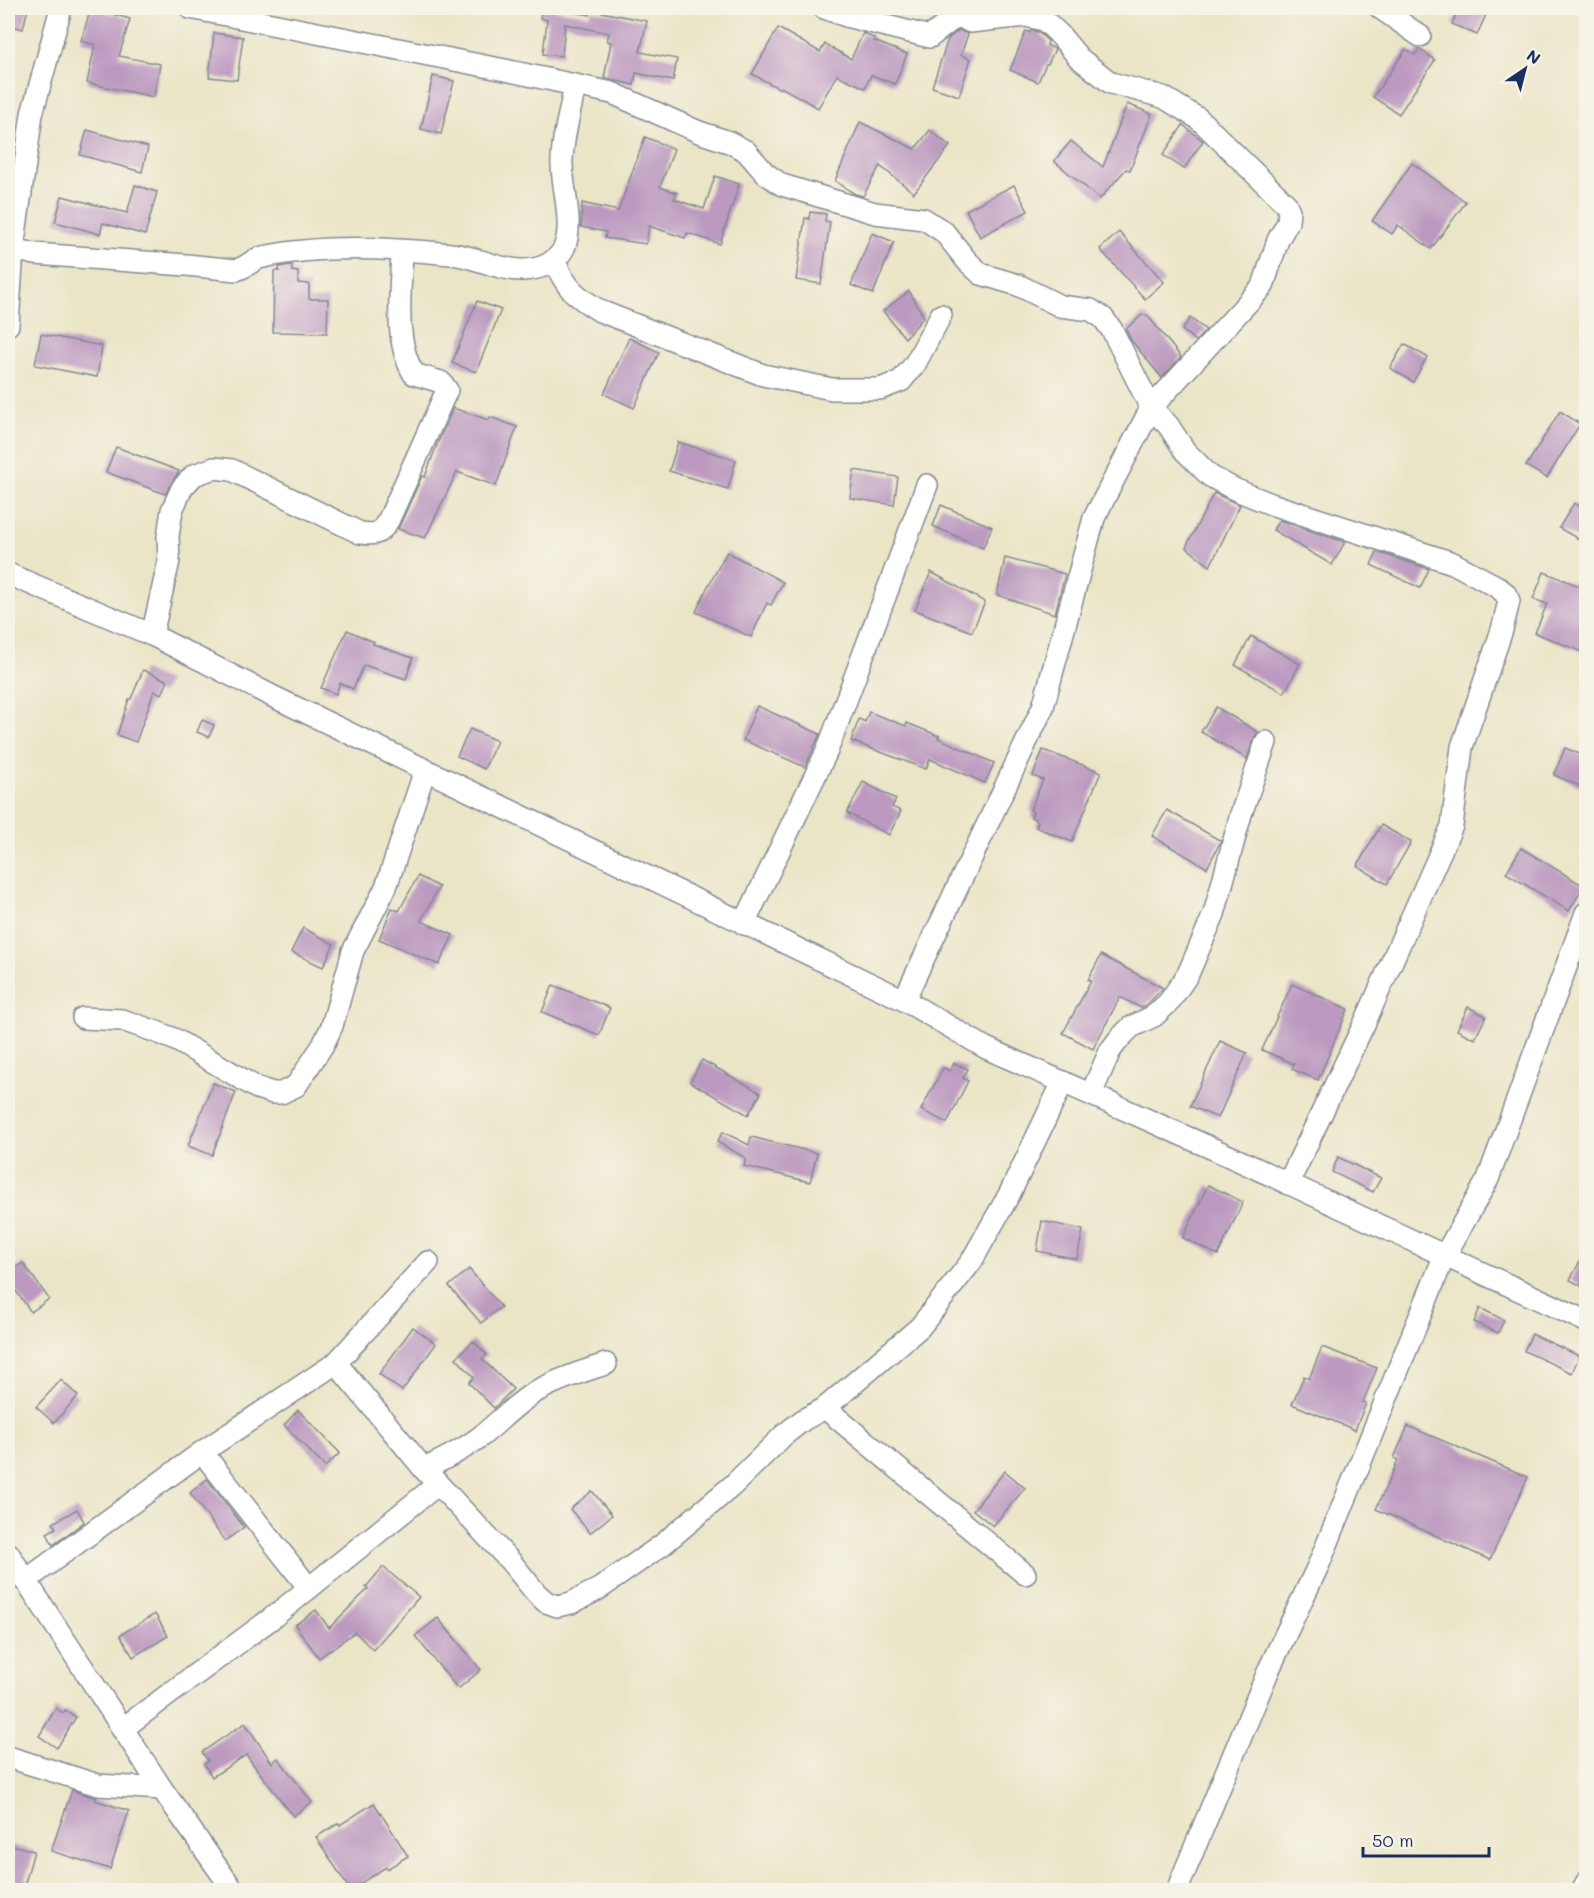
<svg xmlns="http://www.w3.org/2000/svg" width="1594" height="1898" font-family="Mali,sans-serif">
  <rect width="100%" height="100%" fill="#f7f3e8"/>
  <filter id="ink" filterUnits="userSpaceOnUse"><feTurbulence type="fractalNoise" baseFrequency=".0167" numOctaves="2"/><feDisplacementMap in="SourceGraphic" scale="12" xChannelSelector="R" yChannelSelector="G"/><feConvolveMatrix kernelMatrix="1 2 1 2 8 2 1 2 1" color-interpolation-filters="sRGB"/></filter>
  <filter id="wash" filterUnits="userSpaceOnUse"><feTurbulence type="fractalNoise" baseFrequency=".008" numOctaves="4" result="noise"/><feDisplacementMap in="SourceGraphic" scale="24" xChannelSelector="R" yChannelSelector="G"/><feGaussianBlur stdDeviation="1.35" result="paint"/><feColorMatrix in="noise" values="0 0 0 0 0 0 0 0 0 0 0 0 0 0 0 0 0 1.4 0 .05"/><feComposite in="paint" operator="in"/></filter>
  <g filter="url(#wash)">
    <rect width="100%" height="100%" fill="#ebe5c7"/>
    <g id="blocks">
      <g fill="#bb99c0">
        <polygon points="8,8 28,8 23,29 8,25"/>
        <polygon points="91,8 130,19 119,56 160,64 154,97 87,83 95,45 81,41"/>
        <polygon points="542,8 590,15 591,10 647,21 640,52 677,59 673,81 636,73 634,85 604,78 611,42 607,41 609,33 565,24 562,56 543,54 547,20 540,18"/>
        <polygon points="1459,8 1489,8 1477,35 1452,24"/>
        <polygon points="778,28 820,52 825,44 851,59 863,33 875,39 874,41 907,54 895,84 871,75 865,88 837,75 818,108 781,87 780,89 752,74"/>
        <polygon points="959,30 968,34 961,55 971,59 959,96 932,87 948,39"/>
        <polygon points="1031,30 1038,32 1048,41 1047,45 1055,49 1048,64 1046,64 1038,82 1010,70 1026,31 1030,33"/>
        <polygon points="214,33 243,37 237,80 209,77"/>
        <polygon points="1406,49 1415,55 1419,49 1435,60 1399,114 1373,97"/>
        <polygon points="433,76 454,81 441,134 421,129"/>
        <polygon points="1127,104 1152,114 1130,170 1126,169 1100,199 1054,161 1071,141 1103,167"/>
        <polygon points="860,122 915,149 930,130 950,146 914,193 880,166 863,196 855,194 835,181"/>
        <polygon points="1183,125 1203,141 1184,169 1163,155"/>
        <polygon points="87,130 148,147 142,172 80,155"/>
        <polygon points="645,137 674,149 660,187 677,193 674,199 704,209 715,176 739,184 720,244 687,233 685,238 649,226 646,244 605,238 606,232 581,227 582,203 618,211"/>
        <polygon points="1412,163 1466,202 1431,249 1398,225 1392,234 1372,221"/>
        <polygon points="135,185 157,192 145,235 103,223 100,234 55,222 62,196 127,213"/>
        <polygon points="1014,185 1028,211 980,237 966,210"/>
        <polygon points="810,212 826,214 825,221 830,222 821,284 796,280 805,218 809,219"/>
        <polygon points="1119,232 1164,282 1145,299 1100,249"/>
        <polygon points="872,233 894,242 873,294 851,285"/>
        <polygon points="292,265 292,271 298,272 298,283 309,284 309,299 328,299 327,333 273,332 274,271 279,271 279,267"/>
        <polygon points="909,291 924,317 905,338 883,311"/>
        <polygon points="477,301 501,310 476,372 452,363"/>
        <polygon points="1142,315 1147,315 1181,357 1162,378 1131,340 1126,329"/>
        <polygon points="1190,318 1206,330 1196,341 1182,330"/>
        <polygon points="41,334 102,346 97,377 35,365"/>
        <polygon points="629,338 659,352 634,408 604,394"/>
        <polygon points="1404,344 1427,357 1413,382 1390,368"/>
        <polygon points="453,408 489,420 490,417 517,427 496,486 457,472 425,538 398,529 422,476 425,477 436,447"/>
        <polygon points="1560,411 1580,424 1547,478 1526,466"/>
        <polygon points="678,442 736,460 728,489 669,471"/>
        <polygon points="116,447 179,471 165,494 106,472"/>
        <polygon points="854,470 898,477 894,505 850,498"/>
        <polygon points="1214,493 1240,505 1210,566 1186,547"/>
        <polygon points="1574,503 1587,511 1587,544 1559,528"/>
        <polygon points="941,505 992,527 983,548 933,526"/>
        <polygon points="1279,520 1345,542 1332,565 1273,530"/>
        <polygon points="727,552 783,582 771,605 767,603 751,637 696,612 707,588"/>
        <polygon points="1377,552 1429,569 1420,588 1371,565"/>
        <polygon points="1005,558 1065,574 1055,614 997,595"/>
        <polygon points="931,572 985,602 972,632 915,610"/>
        <polygon points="1544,572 1587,589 1587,644 1583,652 1535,633 1547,604 1533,599"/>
        <polygon points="347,630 374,642 373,644 413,658 406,679 364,665 353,689 340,683 336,694 321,688"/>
        <polygon points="1251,636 1300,664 1284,693 1235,665"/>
        <polygon points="143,670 168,681 162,694 154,691 136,742 117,735 129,699 131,699"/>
        <polygon points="757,706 820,734 805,767 743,740"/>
        <polygon points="1216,707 1258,732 1254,738 1247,759 1201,732"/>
        <polygon points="869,712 906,726 907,723 939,736 938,738 994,763 985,783 930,759 926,769 851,741 859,719 865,722"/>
        <polygon points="202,720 214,725 209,737 197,732"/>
        <polygon points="470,729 497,741 484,769 457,756"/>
        <polygon points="1565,748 1587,757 1587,789 1554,775"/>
        <polygon points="1043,750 1101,772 1072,842 1036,827 1038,821 1031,817 1033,812 1030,810 1043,780 1033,776"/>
        <polygon points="863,782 896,799 892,807 901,811 889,835 847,813"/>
        <polygon points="1167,810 1221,841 1207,868 1152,836"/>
        <polygon points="1381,825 1411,842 1387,884 1357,866"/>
        <polygon points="1521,848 1584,886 1569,911 1506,873"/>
        <polygon points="418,876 439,887 421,921 453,935 439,965 379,939 392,908 399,911"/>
        <polygon points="303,928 334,944 323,967 291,952"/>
        <polygon points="1101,955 1163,988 1147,1005 1141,1008 1120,997 1093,1049 1063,1033 1091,981 1088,980"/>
        <polygon points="1292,984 1348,1009 1318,1080 1292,1069 1294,1064 1262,1050"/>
        <polygon points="553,985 610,1008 599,1035 542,1012"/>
        <polygon points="1468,1007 1486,1016 1475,1039 1457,1030"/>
        <polygon points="1220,1041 1247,1053 1218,1118 1190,1106"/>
        <polygon points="702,1060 761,1093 748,1115 690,1082"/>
        <polygon points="954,1063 968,1069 963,1078 968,1081 947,1123 921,1110 943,1068 950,1071"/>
        <polygon points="213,1083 236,1092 212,1155 188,1146"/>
        <polygon points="723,1132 749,1145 751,1137 817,1153 810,1182 744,1166 746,1158 717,1142"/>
        <polygon points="1338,1157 1381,1178 1373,1192 1332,1172"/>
        <polygon points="1208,1185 1243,1202 1218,1255 1183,1238"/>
        <polygon points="1042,1221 1083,1230 1077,1259 1037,1251"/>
        <polygon points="1587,1248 1587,1289 1570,1280"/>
        <polygon points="23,1263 49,1299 31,1312 8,1280 8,1274"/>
        <polygon points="469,1269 501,1307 481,1323 449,1286"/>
        <polygon points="1480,1308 1504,1320 1498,1333 1474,1322"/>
        <polygon points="413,1327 436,1344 402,1391 379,1374"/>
        <polygon points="1532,1334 1579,1356 1572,1373 1524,1351"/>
        <polygon points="473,1341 487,1355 482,1359 513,1389 494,1408 469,1383 474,1377 456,1358"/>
        <polygon points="1322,1347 1377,1368 1363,1402 1366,1403 1355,1430 1292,1404 1304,1376 1309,1379"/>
        <polygon points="61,1380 78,1396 54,1423 36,1407"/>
        <polygon points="298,1410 340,1453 325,1467 284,1425"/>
        <polygon points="1408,1426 1528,1477 1490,1560 1376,1509 1398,1460 1394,1458"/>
        <polygon points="1005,1471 1025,1488 993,1526 973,1510"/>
        <polygon points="207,1479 244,1527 225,1541 190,1493"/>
        <polygon points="592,1491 612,1515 590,1533 570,1509"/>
        <polygon points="77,1509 84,1522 53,1545 47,1533 56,1528 53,1523"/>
        <polygon points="383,1567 419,1597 373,1650 355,1632 319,1658 295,1625 316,1610 329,1628 368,1589 366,1587"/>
        <polygon points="155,1614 168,1636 133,1657 120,1635"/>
        <polygon points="438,1618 481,1670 458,1689 415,1636"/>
        <polygon points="56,1708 63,1713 65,1710 76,1717 57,1748 39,1736"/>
        <polygon points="245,1723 272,1763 278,1758 312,1802 293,1816 246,1755 212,1777 204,1764 208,1761 202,1752"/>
        <polygon points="72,1790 96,1798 95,1800 129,1811 110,1869 51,1851"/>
        <polygon points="374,1803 408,1856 387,1869 386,1867 350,1890 316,1837 339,1823 340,1825"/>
        <polygon points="8,1844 34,1851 23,1890 8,1890"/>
      </g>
    </g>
  </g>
  <g filter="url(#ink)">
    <use href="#blocks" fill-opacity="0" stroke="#838a92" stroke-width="1.5"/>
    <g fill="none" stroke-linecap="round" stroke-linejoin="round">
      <defs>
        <g id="minor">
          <polyline points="190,8 505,70 612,93 699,132 729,142 746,151 765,173 782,185 875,213 924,219 944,232 967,261 981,274 1018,285 1060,306 1091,310 1103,318 1112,330 1151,408 1094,518 1043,707 904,1000"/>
          <polyline points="824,8 846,16 930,37 958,15 970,22 1026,16 1044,20 1059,34 1079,58 1111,83 1163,97 1199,119 1286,204 1289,211 1288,222 1278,240 1263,286 1151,408 1168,425 1185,451 1210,476 1234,489 1271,504 1453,563 1496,586 1505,593 1509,601 1502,630 1462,747 1452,826 1366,1020 1288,1184"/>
          <polyline points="1380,8 1420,36"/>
          <path d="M 13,249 L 35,254 L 186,265 L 236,270 C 245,268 250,262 259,258 C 320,244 389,248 451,254 C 475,256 497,270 522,270 C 538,270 556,264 564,248 C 574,226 563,190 562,166 C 561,141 571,110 575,85"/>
          <path d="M 554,260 C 566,288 574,295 600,311 L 763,375 L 832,389 L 880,389 L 901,381 L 915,364 L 941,315"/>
          <polyline points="8,325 13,249 32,114 61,8"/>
          <polyline points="8,574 152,635 274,697 904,1000 986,1048 1227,1155 1586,1321"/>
          <path d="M 152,635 L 169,561 L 168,536 L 172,510 L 182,488 L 194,475 L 214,468 L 232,470 L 360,533 C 378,535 380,534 389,519 L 447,390 L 441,382 L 414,374 C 393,341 401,289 402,251"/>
          <polyline points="744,924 827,751 927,485"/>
          <polyline points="83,1018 122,1020 157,1032 176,1040 257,1088 273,1093 281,1093 296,1086 323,1045 332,1026 353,951 386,887 425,770"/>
          <polyline points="1091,1094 1110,1051 1119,1039 1131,1027 1154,1016 1169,1002 1188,974 1214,914 1241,814 1266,742"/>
          <polyline points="336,1363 424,1469 511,1562 536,1593 546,1602 557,1606 571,1603 599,1589 662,1545 732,1486 784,1435 803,1420 825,1408 920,1327 971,1262 1010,1193 1063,1082"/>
          <polyline points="825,1408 1025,1574"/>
          <polyline points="202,1452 309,1588"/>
          <path d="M 424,1469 C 443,1460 463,1450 480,1437 C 499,1422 516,1403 537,1391 C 559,1379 583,1371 606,1364"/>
          <polyline points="8,1553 162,1789 233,1890"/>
          <polyline points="25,1581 202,1452 336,1363 428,1262"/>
          <polyline points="122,1729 272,1618 438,1484"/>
          <polyline points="8,1757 98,1785 162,1789"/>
          <polyline points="1177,1890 1270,1667 1319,1564 1444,1257 1488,1179 1586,913"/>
          <polyline points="1583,1890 1586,1883"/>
        </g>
      </defs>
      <use href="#minor" stroke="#838a92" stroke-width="24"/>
      <use href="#minor" stroke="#fff" stroke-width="21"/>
    </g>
  </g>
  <rect width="1594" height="1898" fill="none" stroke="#f7f3e8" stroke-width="30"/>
  <g transform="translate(1525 69) rotate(35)" stroke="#f7f3e8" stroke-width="4.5" paint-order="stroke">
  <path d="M0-4.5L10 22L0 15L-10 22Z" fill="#1b2f5e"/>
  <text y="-9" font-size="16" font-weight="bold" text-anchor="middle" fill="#1b2f5e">N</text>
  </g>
  <path d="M1363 1847v9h126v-9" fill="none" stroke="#1b2f5e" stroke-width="3"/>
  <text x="1372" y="1847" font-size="18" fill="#1b2f5e" stroke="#f7f3e8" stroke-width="4.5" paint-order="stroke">50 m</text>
</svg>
